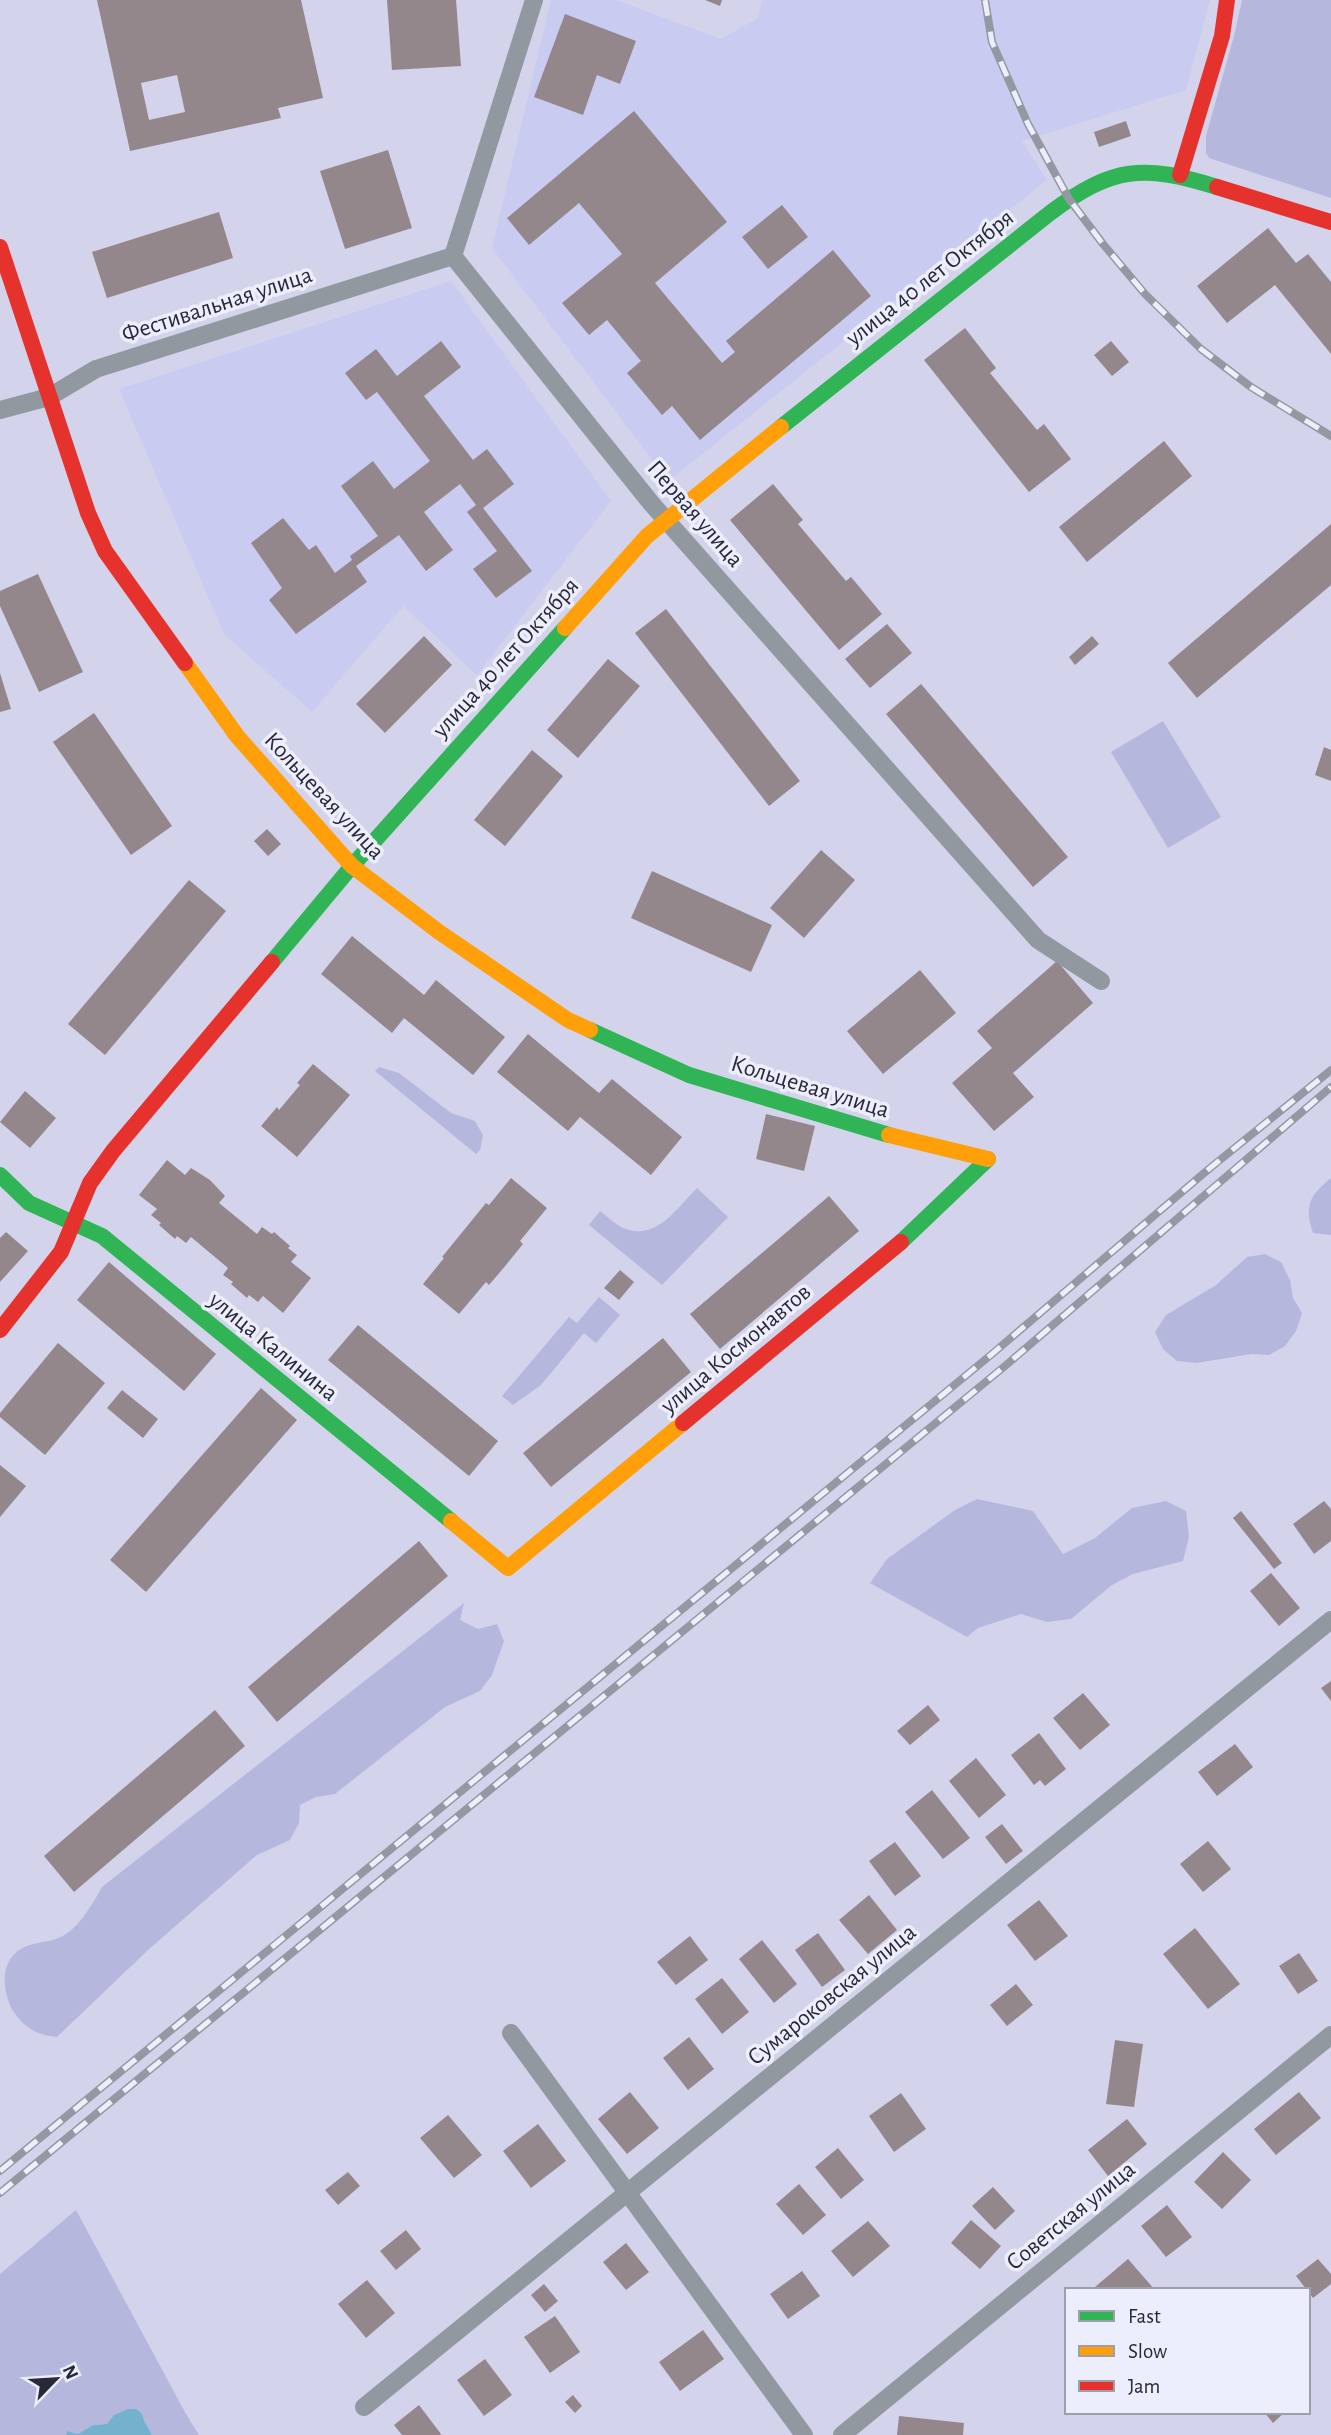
<svg xmlns="http://www.w3.org/2000/svg" width="1331" height="2435" font-family="'Alegreya Sans',sans-serif">
  <rect width="100%" height="100%" fill="#d3d4eb"/>
  <g fill="#c9cbf0">
    <polygon points="551,0 616,0 721,39 758,18 762,0 1210,0 1186,90 1022,141 1047,180 668,481 492,248"/>
    <polygon points="451,281 611,501 477,675 403,606 312,712 224,634 119,389"/>
  </g>
  <g fill="#b6b7dd">
    <polygon points="1242,0 1331,0 1331,198 1209,158 1206,153 1206,136 1234,36"/>
    <polygon points="1163,721 1221,817 1168,848 1111,752"/>
    <polygon points="379,1067 399,1073 451,1113 475,1121 483,1135 480,1150 476,1154 375,1071"/>
    <path d="M 1331,1178 L 1331,1235 L 1313,1233 C 1304,1206 1309,1196 1331,1178 Z"/>
    <path d="M 697,1188 L 728,1217 L 662,1285 L 589,1225 L 600,1211 C 607,1216 615,1224 623,1228 C 656,1242 677,1208 697,1188 Z"/>
    <polygon points="1265,1254 1281,1262 1290,1280 1293,1298 1302,1313 1296,1331 1285,1346 1269,1355 1252,1354 1196,1363 1177,1361 1163,1349 1155,1332 1166,1315 1216,1285 1247,1257"/>
    <polygon points="599,1297 620,1315 596,1343 584,1333 541,1385 513,1405 502,1396 569,1317 577,1323"/>
    <polygon points="977,1499 1033,1511 1063,1554 1095,1538 1132,1508 1166,1501 1186,1511 1189,1537 1183,1561 1133,1574 1112,1585 1071,1619 1047,1622 1021,1614 978,1628 967,1637 870,1583 887,1559 955,1510"/>
    <path d="M 464,1603 L 460,1620 L 478,1629 L 497,1624 L 504,1641 L 492,1675 L 480,1691 L 445,1707 L 335,1794 L 316,1797 L 300,1805 L 299,1823 L 290,1840 L 257,1855 L 148,1950 L 57,2037 C 36,2035 25,2028 13,2011 C 0,1987 0,1954 30,1945 C 42,1941 55,1942 66,1934 C 81,1924 93,1903 102,1887 Z"/>
    <path d="M 76,2210 L 186,2414 L 199,2435 L 152,2435 L 136,2409 C 123,2409 115,2414 107,2424 L 93,2425 L 78,2434 L 67,2431 L 66,2435 L 0,2435 L 0,2274 Z"/>
  </g>
  <polygon fill="#74b1cd" points="128,2409 136,2409 142,2414 144,2421 152,2435 66,2435 67,2431 78,2434 93,2425 107,2424 114,2415"/>
  <g fill="#93878c" fill-rule="evenodd">
    <path d="M 97,0 L 301,0 L 323,98 L 278,108 L 281,118 L 130,151 ZM 177,75 L 185,112 L 149,120 L 141,83 Z"/>
    <polygon points="387,0 456,0 461,66 392,70"/>
    <polygon points="705,0 722,0 720,6"/>
    <polygon points="565,14 636,41 620,84 597,75 583,115 534,97"/>
    <polygon points="634,111 727,222 655,283 722,363 735,352 726,341 833,250 871,296 700,440 672,406 662,415 627,373 641,361 607,320 589,335 562,303 622,254 579,203 529,245 507,218"/>
    <polygon points="1126,121 1131,136 1099,147 1094,132"/>
    <polygon points="388,150 412,228 345,249 320,171"/>
    <polygon points="782,205 808,237 768,269 742,237"/>
    <polygon points="219,212 233,258 107,298 92,252"/>
    <polygon points="1268,228 1296,263 1308,254 1331,282 1331,354 1275,285 1227,323 1197,286"/>
    <polygon points="965,328 996,368 990,373 1037,430 1044,424 1071,459 1029,492 924,360"/>
    <polygon points="441,341 461,367 424,396 473,460 487,449 514,484 483,508 532,571 496,598 473,569 497,551 467,512 476,505 460,484 424,512 453,550 426,571 399,535 356,566 367,582 296,634 269,600 282,588 251,543 283,518 309,550 316,545 335,573 352,560 350,556 378,536 341,486 373,461 394,489 430,461 377,392 366,400 345,373 376,349 397,376"/>
    <polygon points="1111,341 1129,362 1112,376 1094,355"/>
    <polygon points="1164,441 1192,476 1087,562 1059,527"/>
    <polygon points="773,484 803,520 798,524 846,581 851,577 882,614 839,650 730,520"/>
    <polygon points="1331,524 1331,585 1197,698 1168,663"/>
    <polygon points="38,574 83,672 39,692 0,606 0,591"/>
    <polygon points="666,609 800,781 769,806 635,633"/>
    <polygon points="887,624 912,653 870,688 845,659"/>
    <polygon points="424,636 452,665 385,733 356,704"/>
    <polygon points="1092,636 1099,644 1075,665 1069,657"/>
    <polygon points="608,659 640,686 578,758 547,730"/>
    <polygon points="0,673 11,709 0,712"/>
    <polygon points="921,684 1068,857 1033,887 886,714"/>
    <polygon points="94,713 172,826 131,855 53,742"/>
    <polygon points="1324,747 1331,750 1331,781 1315,775"/>
    <polygon points="532,750 563,776 505,846 474,820"/>
    <polygon points="267,829 281,844 268,856 254,841"/>
    <polygon points="821,850 855,880 804,938 770,908"/>
    <polygon points="652,871 772,925 751,972 631,918"/>
    <polygon points="189,880 226,911 105,1055 68,1024"/>
    <polygon points="352,936 424,995 436,980 505,1037 473,1075 404,1018 392,1033 321,974"/>
    <polygon points="1057,961 1093,1003 1013,1073 1034,1097 994,1131 952,1083 992,1048 977,1031"/>
    <polygon points="920,970 956,1013 883,1074 847,1031"/>
    <polygon points="528,1034 599,1093 612,1079 682,1137 651,1175 580,1117 568,1131 497,1072"/>
    <polygon points="313,1064 350,1095 297,1157 261,1126 277,1107 279,1110 300,1085 297,1083"/>
    <polygon points="25,1091 56,1118 30,1148 0,1122"/>
    <polygon points="766,1114 815,1126 804,1171 756,1159"/>
    <polygon points="167,1160 185,1175 191,1168 210,1180 225,1196 219,1203 257,1234 262,1227 272,1234 274,1232 290,1246 288,1248 297,1255 291,1262 311,1278 283,1313 263,1296 258,1302 249,1295 247,1298 231,1284 233,1282 223,1275 228,1268 191,1237 186,1243 177,1236 175,1239 159,1225 161,1223 151,1215 157,1209 139,1195"/>
    <polygon points="511,1178 547,1208 520,1241 523,1244 506,1265 489,1285 486,1282 459,1314 423,1284 444,1258 442,1257 486,1203 489,1205"/>
    <polygon points="829,1196 859,1231 720,1349 690,1314"/>
    <polygon points="6,1232 28,1251 0,1282 0,1238"/>
    <polygon points="109,1262 216,1354 184,1391 77,1300"/>
    <polygon points="620,1270 634,1282 619,1300 604,1288"/>
    <polygon points="358,1325 498,1441 469,1476 328,1360"/>
    <polygon points="663,1338 691,1372 551,1487 523,1453"/>
    <polygon points="58,1343 105,1383 45,1455 0,1417 0,1413"/>
    <polygon points="261,1388 297,1420 146,1592 110,1560"/>
    <polygon points="122,1390 158,1419 143,1438 107,1408"/>
    <polygon points="0,1465 26,1486 0,1517"/>
    <polygon points="1324,1501 1331,1509 1331,1541 1314,1554 1293,1524"/>
    <polygon points="1241,1511 1282,1563 1274,1569 1233,1518"/>
    <polygon points="419,1541 448,1576 277,1722 248,1687"/>
    <polygon points="1271,1573 1300,1608 1279,1626 1250,1591"/>
    <polygon points="1331,1681 1331,1701 1321,1688"/>
    <polygon points="1083,1693 1110,1725 1080,1750 1053,1718"/>
    <polygon points="928,1705 940,1720 910,1745 897,1731"/>
    <polygon points="215,1710 245,1746 74,1892 44,1856"/>
    <polygon points="1039,1733 1066,1769 1045,1786 1040,1780 1034,1785 1011,1755"/>
    <polygon points="1235,1744 1253,1767 1217,1796 1198,1772"/>
    <polygon points="976,1758 1006,1795 979,1818 949,1781"/>
    <polygon points="932,1790 970,1838 943,1859 905,1812"/>
    <polygon points="1002,1824 1023,1851 1006,1864 985,1837"/>
    <polygon points="1208,1841 1231,1869 1203,1892 1180,1864"/>
    <polygon points="895,1842 921,1876 895,1896 869,1861"/>
    <polygon points="869,1895 897,1930 868,1954 839,1920"/>
    <polygon points="1039,1900 1068,1936 1035,1961 1007,1925"/>
    <polygon points="1195,1928 1240,1984 1208,2009 1163,1954"/>
    <polygon points="818,1933 845,1970 822,1987 795,1950"/>
    <polygon points="690,1936 708,1960 676,1985 657,1962"/>
    <polygon points="762,1940 797,1984 774,2003 739,1959"/>
    <polygon points="1299,1953 1318,1981 1298,1994 1279,1966"/>
    <polygon points="722,1978 749,2012 722,2034 695,1999"/>
    <polygon points="1016,1984 1033,2005 1007,2026 990,2005"/>
    <polygon points="689,2037 714,2069 688,2090 663,2058"/>
    <polygon points="1115,2040 1143,2044 1134,2107 1106,2104"/>
    <polygon points="630,2092 659,2128 627,2154 598,2119"/>
    <polygon points="1299,2092 1321,2118 1276,2155 1254,2129"/>
    <polygon points="901,2093 926,2129 894,2152 869,2116"/>
    <polygon points="448,2115 482,2155 454,2178 420,2138"/>
    <polygon points="1127,2119 1147,2144 1108,2176 1088,2150"/>
    <polygon points="538,2124 566,2161 531,2188 503,2151"/>
    <polygon points="838,2148 864,2180 841,2199 815,2167"/>
    <polygon points="1223,2152 1251,2180 1222,2209 1194,2182"/>
    <polygon points="348,2172 360,2186 338,2205 325,2190"/>
    <polygon points="799,2184 826,2215 803,2235 776,2204"/>
    <polygon points="993,2187 1015,2211 995,2230 972,2206"/>
    <polygon points="1167,2205 1192,2237 1166,2257 1141,2226"/>
    <polygon points="971,2220 1001,2246 980,2269 951,2243"/>
    <polygon points="868,2221 890,2246 853,2277 831,2251"/>
    <polygon points="406,2230 421,2249 396,2270 380,2251"/>
    <polygon points="626,2243 649,2272 626,2290 603,2262"/>
    <polygon points="1128,2259 1155,2290 1097,2290 1095,2287"/>
    <polygon points="1318,2259 1331,2274 1331,2284 1313,2298 1296,2276"/>
    <polygon points="802,2271 820,2296 788,2319 770,2294"/>
    <polygon points="367,2280 395,2313 366,2338 338,2304"/>
    <polygon points="544,2284 558,2301 545,2312 531,2295"/>
    <polygon points="555,2316 580,2352 550,2373 524,2337"/>
    <polygon points="703,2330 724,2359 680,2391 659,2362"/>
    <polygon points="485,2359 512,2395 484,2416 457,2380"/>
    <polygon points="573,2395 582,2406 575,2413 565,2402"/>
    <polygon points="419,2405 441,2434 440,2435 402,2435 394,2425"/>
    <polygon points="1264,2412 1285,2412 1273,2423"/>
    <polygon points="899,2416 964,2423 963,2435 897,2435"/>
  </g>
  <g fill="none" stroke-linecap="round" stroke-linejoin="round">
    <g stroke="#92989f" stroke-width="18">
      <polyline points="534,0 453,256 651,503 1038,940 1101,981"/>
      <polyline points="0,410 49,397 96,369 453,256"/>
      <polyline points="511,2033 804,2435"/>
      <polyline points="364,2407 1331,1620"/>
      <polyline points="842,2435 1331,2035"/>
    </g>
    <g stroke="#30b455" stroke-width="16">
      <path d="M 781,427 L 1050,213 C 1113,166 1143,164 1217,187"/>
      <polyline points="272,962 352,866 565,628"/>
      <polyline points="590,1030 689,1075 889,1135"/>
      <polyline points="0,1175 29,1203 102,1236 451,1521"/>
      <polyline points="901,1242 988,1159"/>
    </g>
    <g stroke="#ff9f0a" stroke-width="16">
      <polyline points="565,628 647,536 781,427"/>
      <polyline points="185,663 237,736 352,866 439,932 568,1020 590,1030"/>
      <polyline points="889,1135 988,1159"/>
      <polyline points="451,1521 508,1568 683,1423"/>
    </g>
    <g stroke="#e5322d" stroke-width="16">
      <polyline points="1180,175 1222,36 1227,0"/>
      <polyline points="1217,187 1331,222"/>
      <polyline points="0,247 88,513 105,551 185,663"/>
      <polyline points="0,1330 61,1252 90,1183 113,1151 272,962"/>
      <polyline points="683,1423 901,1242"/>
    </g>
    <defs>
      <g id="rail">
        <polyline points="985,0 992,42 1028,124 1069,199 1103,244 1145,294 1201,349 1251,387 1331,436"/>
        <polyline points="0,2171 992,1354 1210,1168 1331,1070"/>
        <polyline points="0,2193 1005,1366 1331,1087"/>
      </g>
    </defs>
    <use href="#rail" stroke="#9498a2" stroke-width="8"/>
    <use href="#rail" stroke="#edeefb" stroke-width="5" stroke-dasharray="16" stroke-linecap="butt"/>
  </g>
  <g text-anchor="middle" dominant-baseline="central" stroke-width="7" stroke-linejoin="round" paint-order="stroke">
    <g font-size="24" fill="#282839" stroke="#edeefb">
      <text transform="translate(930 278) rotate(-38)">улица 40 лет Октября</text>
      <text transform="translate(217 305) rotate(-18)">Фестивальная улица</text>
      <text transform="translate(695 514) rotate(49)">Первая улица</text>
      <text transform="translate(506 658) rotate(-48)">улица 40 лет Октября</text>
      <text transform="translate(324 796) rotate(47)">Кольцевая улица</text>
      <text transform="translate(810 1087) rotate(17)">Кольцевая улица</text>
      <text transform="translate(273 1347) rotate(39)">улица Калинина</text>
      <text transform="translate(736 1349) rotate(-40)">улица Космонавтов</text>
      <text transform="translate(832 1995) rotate(-39)">Сумароковская улица</text>
      <text transform="translate(1071 2216) rotate(-39)">Советская улица</text>
    </g>
  </g>
  <rect x="1065" y="2288" width="245" height="126" fill="#edeefb" stroke="#9e9fad" stroke-width="2"/>
  <rect x="1079" y="2311" width="35" height="10" fill="#30b455" stroke="#9e9fad" stroke-width="2"/>
  <text x="1128" y="2323" font-size="21" fill="#282839">Fast</text>
  <rect x="1079" y="2346" width="35" height="10" fill="#ff9f0a" stroke="#9e9fad" stroke-width="2"/>
  <text x="1128" y="2358" font-size="21" fill="#282839">Slow</text>
  <rect x="1079" y="2381" width="35" height="10" fill="#e5322d" stroke="#9e9fad" stroke-width="2"/>
  <text x="1128" y="2393" font-size="21" fill="#282839">Jam</text>
  <g transform="translate(56 2379) rotate(65)" stroke="#edeefb" stroke-width="5" paint-order="stroke">
  <path d="M0-5L12 26L0 18L-12 26Z" fill="#282839"/>
  <text y="-10" font-size="19" font-weight="bold" text-anchor="middle" fill="#282839">N</text>
  </g>
</svg>
